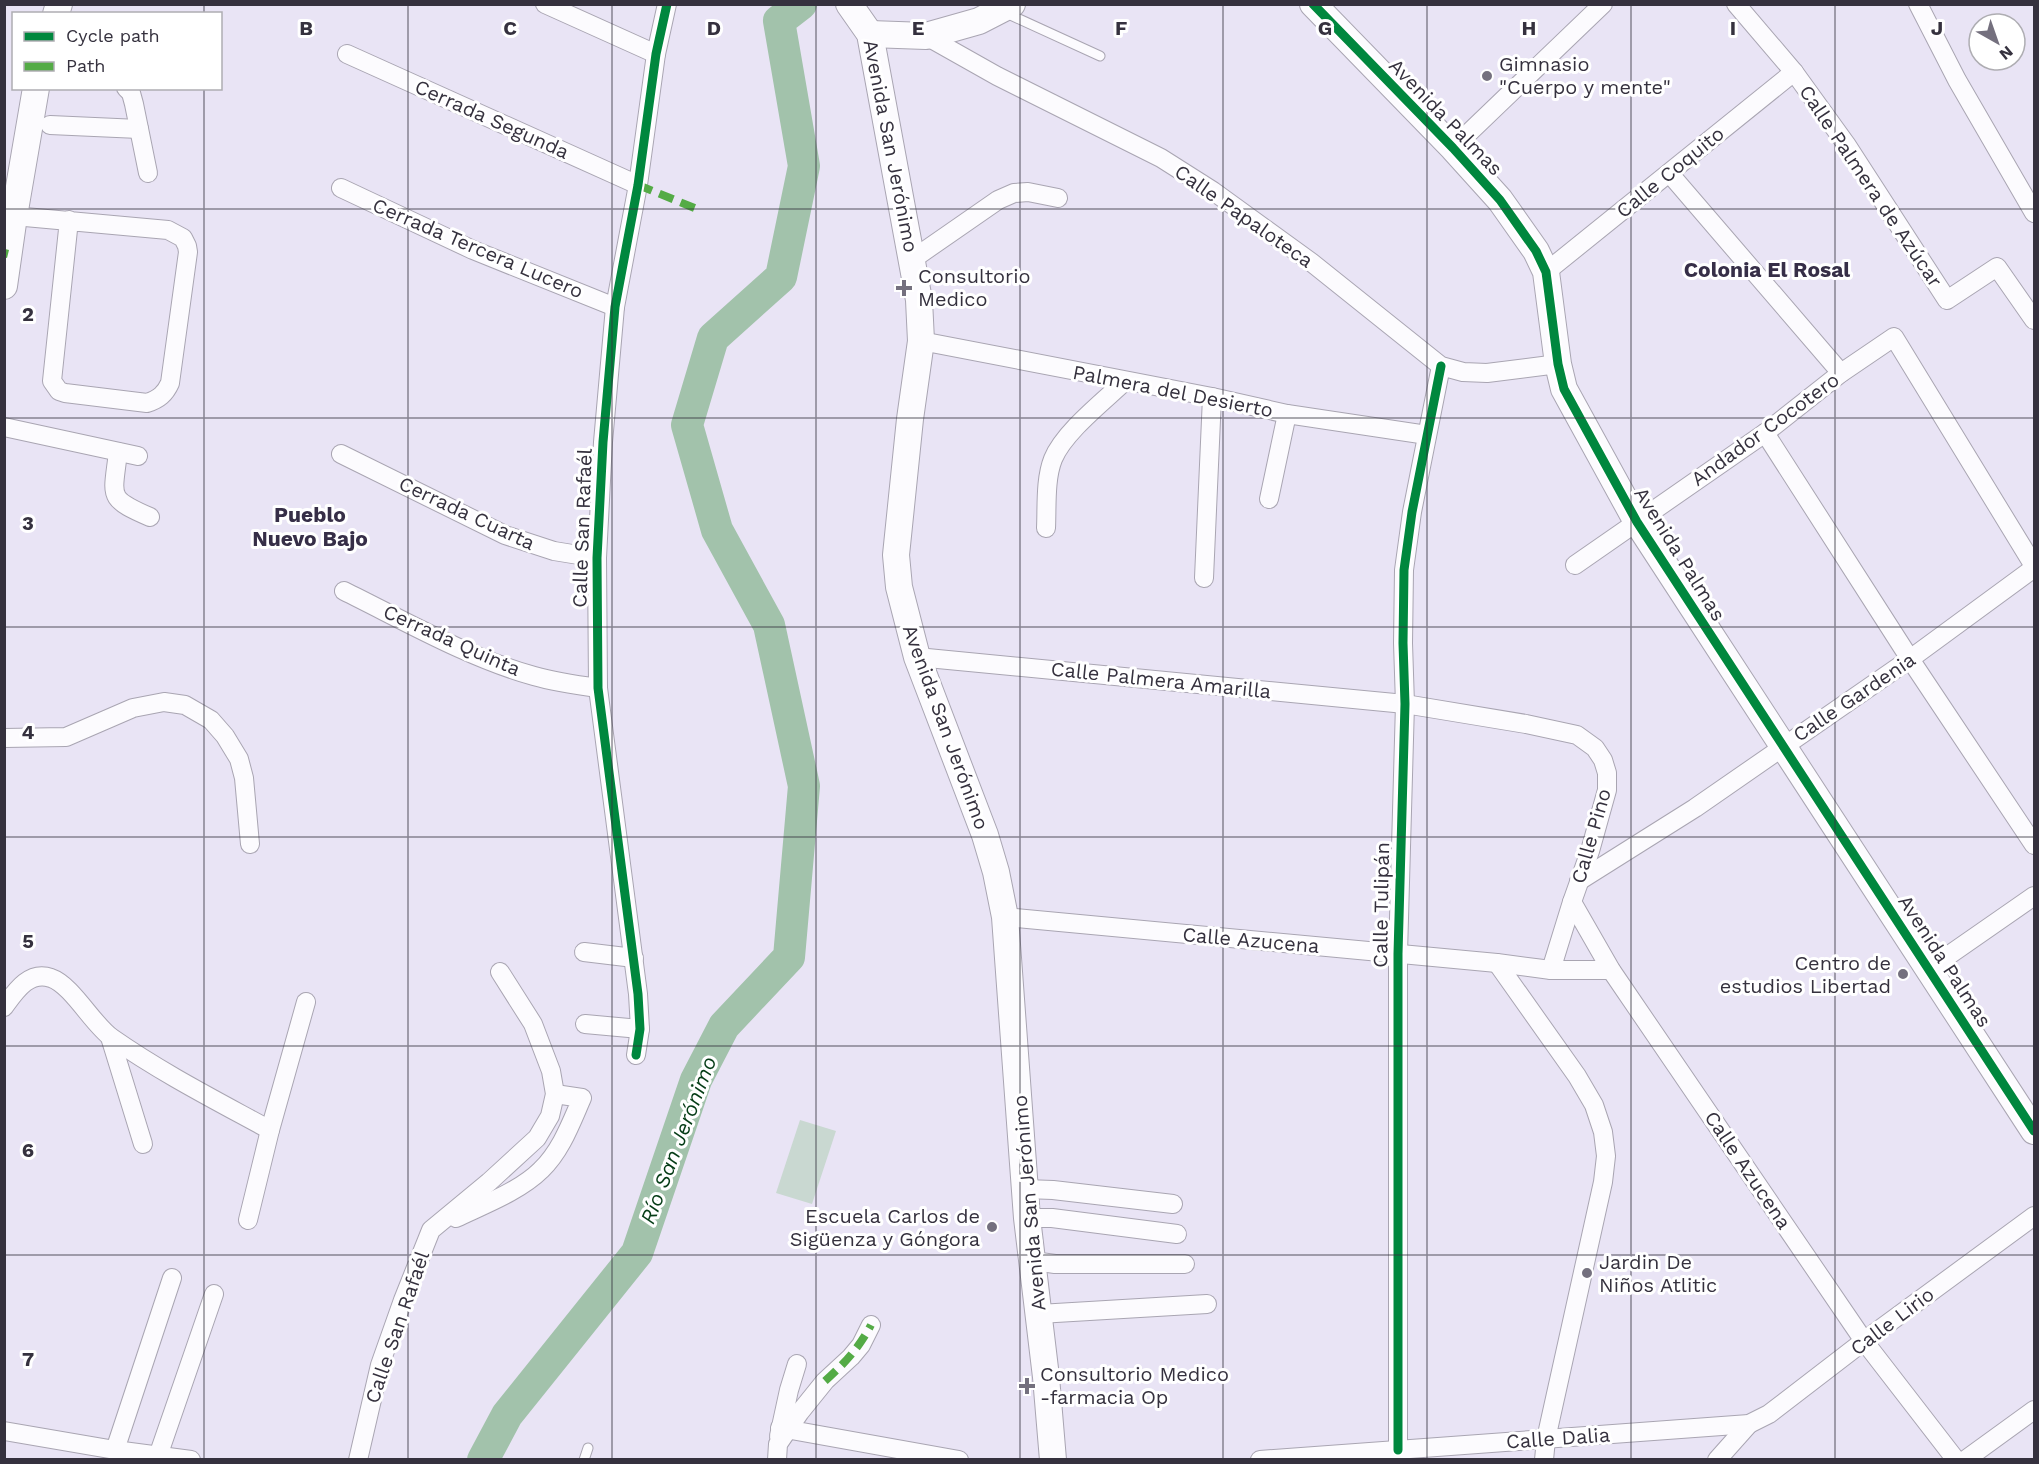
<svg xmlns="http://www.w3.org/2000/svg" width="2039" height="1464" font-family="'Work Sans',sans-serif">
  <rect width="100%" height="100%" fill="#e9e4f5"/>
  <polygon fill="#c9d8d1" points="800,1120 836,1131 812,1204 776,1193"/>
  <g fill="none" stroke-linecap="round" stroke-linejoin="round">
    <polyline stroke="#a2c2ab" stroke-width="32" points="483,1460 507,1415 637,1253 696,1080 724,1026 789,957 804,786 769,625 717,530 687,425 713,338 781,277 804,166 779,21 801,4"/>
    <defs>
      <g id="lane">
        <polyline points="1006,13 1100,56"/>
        <polyline points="584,1460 588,1448"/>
      </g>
      <g id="street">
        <polyline points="545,4 656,54"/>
        <polyline points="1736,4 1794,72 1846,144 1947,300 1997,267 2034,320"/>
        <polyline points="1918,4 1957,80 2034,213"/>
        <polyline points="926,36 997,76 1161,158 1213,191 1311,262 1441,366 1463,372 1487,373 1558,364"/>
        <polyline points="347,54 638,185"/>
        <polyline points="126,88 131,93 134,104 148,173"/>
        <polyline points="50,125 139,129"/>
        <polyline points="1453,148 1603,4"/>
        <polyline points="1670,174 1841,373"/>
        <polyline points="341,188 473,250 615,307"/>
        <path d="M 14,216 L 168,230 L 183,238 L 187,246 L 188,252 L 170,383 C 165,394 159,399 147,403 L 65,393 L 59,391 L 52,381 L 69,220"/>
        <polyline points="913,259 998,200 1014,193 1028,192 1058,198"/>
        <polyline points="1546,272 1794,72"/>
        <polyline points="921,341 1212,397 1287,414 1427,435"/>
        <polyline points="4,427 138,456"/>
        <polyline points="1765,433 1910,659 2034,845"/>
        <path d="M 118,452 C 113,497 106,498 150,517"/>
        <polyline points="341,454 505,535 554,551 597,558"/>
        <polyline points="1269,499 1287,414"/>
        <path d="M 1046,528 C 1047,507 1045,479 1053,459 C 1064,432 1104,401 1125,381"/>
        <polyline points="1575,565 1765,433 1841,373 1894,337 2034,566"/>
        <polyline points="1204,578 1212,397"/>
        <path d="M 344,591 C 403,620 471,659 534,676 C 555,682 576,685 598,688"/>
        <polyline points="917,657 1405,704 1526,724 1577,735 1595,748 1603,760 1607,773 1607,790 1590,851 1572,902 1551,970"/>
        <polyline points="4,738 66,737 133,708 164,702 185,705 211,720 225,736 239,759 244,778 250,844"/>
        <polyline points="1579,881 1695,808 1910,659 2034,568"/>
        <polyline points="1572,902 1611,970 1864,1341 1956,1460"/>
        <polyline points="1005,917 1497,963 1551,970 1611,970"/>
        <polyline points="584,952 634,958"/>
        <polyline points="1497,963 1577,1076 1594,1105 1603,1132 1606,1156 1603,1182 1546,1439 1544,1460"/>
        <polyline points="1929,969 2034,896"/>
        <path d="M 4,1007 C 15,992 29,970 51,978 C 72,985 93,1025 112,1038 C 162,1073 217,1101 270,1130"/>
        <polyline points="585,1024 640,1029"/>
        <polyline points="110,1037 143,1144"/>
        <polyline points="636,1055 640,1029 638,994 598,688 597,558 603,442 615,307 638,185 656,54 667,4"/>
        <polyline points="1025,1189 1053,1190 1173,1204"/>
        <path d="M 456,1218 C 483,1205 520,1191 541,1170 C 561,1151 571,1123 582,1098 L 555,1094"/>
        <polyline points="1027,1218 1052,1218 1177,1234"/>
        <polyline points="248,1220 270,1130 306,1002"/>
        <polyline points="1033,1261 1055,1264 1185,1264"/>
        <polyline points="1039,1314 1207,1304"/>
        <polyline points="780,1428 959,1460"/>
        <polyline points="4,1431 115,1450 191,1460"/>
        <polyline points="779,1436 789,1390 797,1364"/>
        <polyline points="115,1450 172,1278"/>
        <polyline points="1398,1450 1398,954 1405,704 1403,643 1404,570 1412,512 1441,366"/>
        <polyline points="158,1456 214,1294"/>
        <polyline points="358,1460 380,1365 403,1300 431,1230 489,1182 537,1138 550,1116 555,1094 551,1071 533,1024 500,972"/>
        <polyline points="777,1460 778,1444 800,1412 825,1381 851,1357 861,1345 871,1325"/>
        <polyline points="1260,1460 1749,1424 1769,1414 1864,1341 2034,1216"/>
        <polyline points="1717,1460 1749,1424"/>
        <polyline points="1965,1460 2034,1410"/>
      </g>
      <g id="secondary">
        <polyline points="849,4 870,34 919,300 921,341 910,419 896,555 899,587 917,657 985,835 996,872 1005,917 1027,1218 1046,1377 1053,1460"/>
        <polyline points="1313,4 1453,148 1500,200 1536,251 1546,272 1558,364 1564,389 1637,522 2034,1131"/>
        <polyline points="56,14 59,4"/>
        <polyline points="870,34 926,36 979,21 1012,4"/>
        <polyline points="4,286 14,216 36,88"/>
      </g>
    </defs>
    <use href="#lane" stroke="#a9a5b2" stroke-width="11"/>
    <use href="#street" stroke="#a9a5b2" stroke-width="20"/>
    <use href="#secondary" stroke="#a9a5b2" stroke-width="28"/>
    <use href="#lane" stroke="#fcfbfe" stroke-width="9"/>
    <use href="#street" stroke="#fcfbfe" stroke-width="18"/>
    <use href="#secondary" stroke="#fcfbfe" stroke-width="26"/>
    <g stroke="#54ab46" stroke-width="8" stroke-dasharray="15 8" stroke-linecap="butt">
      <polyline points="638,185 697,209"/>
      <polyline points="4,253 8,254"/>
      <path d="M 825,1381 C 844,1364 859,1348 871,1325"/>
    </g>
    <defs>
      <g id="cycleway">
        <polyline points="1313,4 1453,148 1500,200 1536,251 1546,272 1558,364 1564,389 1637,522 2034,1131"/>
        <polyline points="636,1055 640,1029 638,994 598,688 597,558 603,442 615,307 638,185 656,54 667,4"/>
        <polyline points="1398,1450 1398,954 1405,704 1403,643 1404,570 1412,512 1441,366"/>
      </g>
    </defs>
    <use href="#cycleway" stroke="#fff" stroke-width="13"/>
    <use href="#cycleway" stroke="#00873e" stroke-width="9"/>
  </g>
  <path fill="none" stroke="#35313e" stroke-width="1.5" stroke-opacity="0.55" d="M 204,4 L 204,14M 408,4 L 408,1460M 612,4 L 612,1460M 816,4 L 816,1460M 1020,4 L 1020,1460M 1223,4 L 1223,1460M 1427,4 L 1427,1460M 1631,4 L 1631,1460M 1835,4 L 1835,1460M 204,88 L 204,1460M 4,209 L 2034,209M 4,418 L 2034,418M 4,627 L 2034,627M 4,837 L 2034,837M 4,1046 L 2034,1046M 4,1255 L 2034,1255"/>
  <g fill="#74707e" stroke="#fff" stroke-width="2">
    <circle cx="1487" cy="76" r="6"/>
    <path d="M901 279h6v6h6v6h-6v6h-6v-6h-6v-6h6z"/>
    <circle cx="1903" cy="974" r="6"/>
    <circle cx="992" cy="1227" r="6"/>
    <circle cx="1587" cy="1273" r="6"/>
    <path d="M1024 1377h6v6h6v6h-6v6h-6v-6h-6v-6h6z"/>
  </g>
  <g text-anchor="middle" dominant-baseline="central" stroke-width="6" stroke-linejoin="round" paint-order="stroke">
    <g font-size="20" fill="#35313e" stroke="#fff" text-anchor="start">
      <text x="1499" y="64">Gimnasio<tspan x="1499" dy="23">"Cuerpo y mente"</tspan></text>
      <text x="918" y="276">Consultorio<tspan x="918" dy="23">Medico</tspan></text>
      <text x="1891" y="963" text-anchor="end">Centro de<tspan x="1891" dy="23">estudios Libertad</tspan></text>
      <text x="980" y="1216" text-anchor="end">Escuela Carlos de<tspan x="980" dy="23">Sigüenza y Góngora</tspan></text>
      <text x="1599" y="1262">Jardin De<tspan x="1599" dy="23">Niños Atlitic</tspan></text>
      <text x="1040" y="1374">Consultorio Medico<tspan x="1040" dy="23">-farmacia Op</tspan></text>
    </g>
    <g font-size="20" fill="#35313e" stroke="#fff">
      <text transform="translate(1446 117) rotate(46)">Avenida Palmas</text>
      <text transform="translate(492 119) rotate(24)">Cerrada Segunda</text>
      <text transform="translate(891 146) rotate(79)">Avenida San Jerónimo</text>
      <text transform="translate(1670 172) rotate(-39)">Calle Coquito</text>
      <text transform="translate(1871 186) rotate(56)">Calle Palmera de Azúcar</text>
      <text transform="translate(1244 216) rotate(35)">Calle Papaloteca</text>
      <text transform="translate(478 248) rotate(23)">Cerrada Tercera Lucero</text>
      <text transform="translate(1173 391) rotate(11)">Palmera del Desierto</text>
      <text transform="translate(1765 429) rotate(-36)">Andador Cocotero</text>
      <text transform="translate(467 513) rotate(25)">Cerrada Cuarta</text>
      <text transform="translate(582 528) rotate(-88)">Calle San Rafaél</text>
      <text transform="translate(1680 554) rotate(58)">Avenida Palmas</text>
      <text transform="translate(452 640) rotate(24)">Cerrada Quinta</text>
      <text transform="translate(1161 680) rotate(6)">Calle Palmera Amarilla</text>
      <text transform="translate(1854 697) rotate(-34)">Calle Gardenia</text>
      <text transform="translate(946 727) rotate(70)">Avenida San Jerónimo</text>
      <text transform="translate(1591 836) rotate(-74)">Calle Pino</text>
      <text transform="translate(1381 905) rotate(-89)">Calle Tulipán</text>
      <text transform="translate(1251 940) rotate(5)">Calle Azucena</text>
      <text transform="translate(1945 961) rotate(57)">Avenida Palmas</text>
      <text transform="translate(1748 1170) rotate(56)">Calle Azucena</text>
      <text transform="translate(1029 1203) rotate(-95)">Avenida San Jerónimo</text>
      <text transform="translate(1892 1321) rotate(-37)">Calle Lirio</text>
      <text transform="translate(397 1327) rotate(-71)">Calle San Rafaél</text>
      <text transform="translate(1558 1438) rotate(-4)">Calle Dalia</text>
    </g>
    <g font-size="21" font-weight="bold" fill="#362e47" stroke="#fff">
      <text x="1767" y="269">Colonia El Rosal</text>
      <text x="310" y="514">Pueblo<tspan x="310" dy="24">Nuevo Bajo</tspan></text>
    </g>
    <g font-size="21" font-style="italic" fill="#053c16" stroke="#fff">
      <text transform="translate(678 1140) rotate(-69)">Río San Jerónimo</text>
    </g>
  </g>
  <g font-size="20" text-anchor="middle" font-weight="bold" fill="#35313e" stroke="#fff" stroke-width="6" stroke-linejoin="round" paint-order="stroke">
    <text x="306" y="35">B</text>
    <text x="510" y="35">C</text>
    <text x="714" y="35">D</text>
    <text x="918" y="35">E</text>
    <text x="1121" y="35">F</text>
    <text x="1325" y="35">G</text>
    <text x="1529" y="35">H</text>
    <text x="1733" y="35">I</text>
    <text x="1937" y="35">J</text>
    <text x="28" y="321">2</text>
    <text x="28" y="530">3</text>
    <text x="28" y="739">4</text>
    <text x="28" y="948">5</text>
    <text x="28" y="1157">6</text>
    <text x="28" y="1366">7</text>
  </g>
  <rect width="2039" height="1464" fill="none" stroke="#35313e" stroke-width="12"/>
  <rect x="12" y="12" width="210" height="78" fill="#ffffff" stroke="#aeadb2" stroke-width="1.5"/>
  <rect x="24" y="32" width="30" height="9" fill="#00873e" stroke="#aeadb2" stroke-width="1.5"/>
  <text x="66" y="42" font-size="18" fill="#35313e">Cycle path</text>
  <rect x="24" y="62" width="30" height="9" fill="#54ab46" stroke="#aeadb2" stroke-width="1.5"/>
  <text x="66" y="72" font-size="18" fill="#35313e">Path</text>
  <g transform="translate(1997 42) rotate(140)"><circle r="28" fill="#ffffff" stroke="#aeadb2" stroke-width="1.5"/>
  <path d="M0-4.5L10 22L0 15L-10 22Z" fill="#74707e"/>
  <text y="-9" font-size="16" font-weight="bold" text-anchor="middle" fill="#35313e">N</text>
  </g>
</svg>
